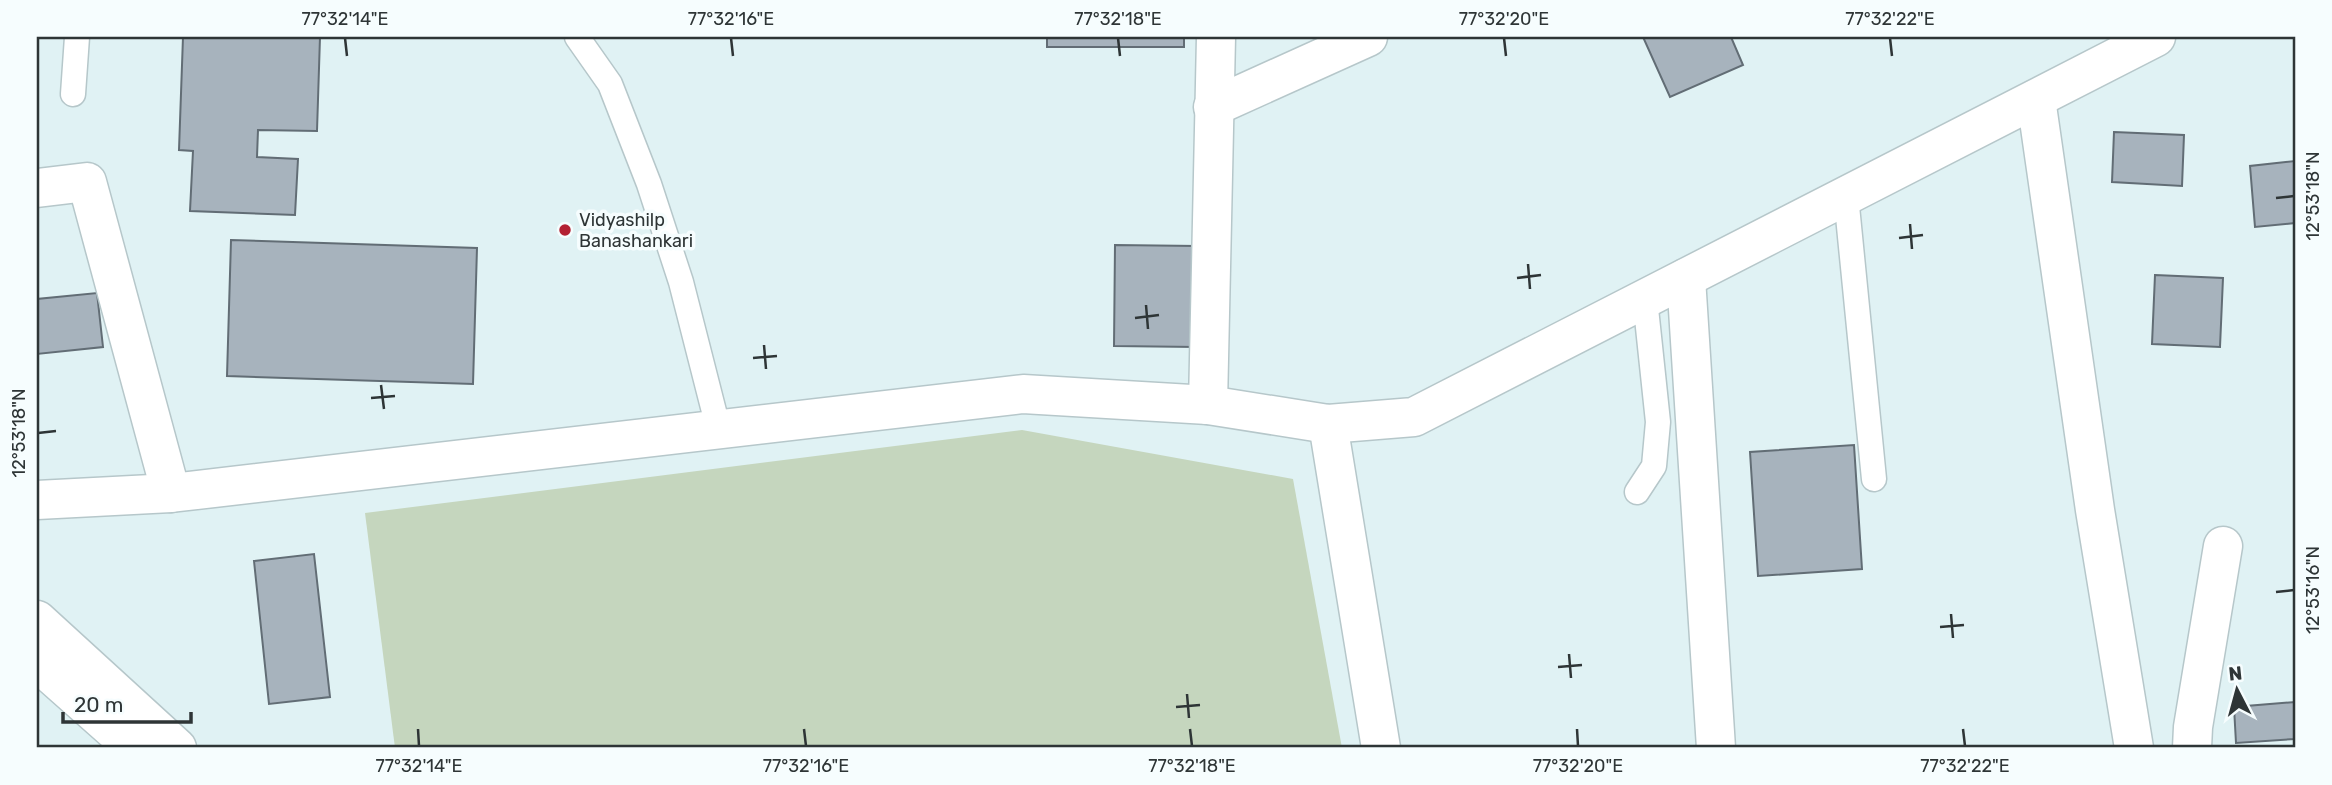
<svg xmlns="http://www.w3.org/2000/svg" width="2332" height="785" font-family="Rubik,sans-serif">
  <rect width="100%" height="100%" fill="#e0f2f4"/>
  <polygon fill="#c5d6be" points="1022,430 1293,479 1342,748 395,748 365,513"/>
  <g fill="#a7b3bd" stroke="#626d75" stroke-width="2">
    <polygon points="183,37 320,37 317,131 258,130 257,157 298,159 295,215 190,211 193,151 179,150"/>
    <rect x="1047" y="37" width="137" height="10"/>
    <polygon points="1643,37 1731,37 1743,65 1670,97"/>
    <polygon points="2114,132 2184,135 2182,186 2112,182"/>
    <polygon points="2295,161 2295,223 2255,227 2250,166"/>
    <polygon points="231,240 477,248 473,384 227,376"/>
    <polygon points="1115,245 1197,246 1196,347 1114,346"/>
    <polygon points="2155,275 2223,278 2220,347 2152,344"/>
    <polygon points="97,293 103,347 37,354 37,299"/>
    <polygon points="1854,445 1862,569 1758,576 1750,452"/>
    <polygon points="314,554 330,697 269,704 254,561"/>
    <polygon points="2295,702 2295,739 2236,743 2234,707"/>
  </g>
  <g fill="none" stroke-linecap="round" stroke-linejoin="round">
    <defs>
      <g id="lane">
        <polyline points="577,37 610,84 649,184 681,282 719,431"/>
        <polyline points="73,94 77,37"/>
        <polyline points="1846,196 1874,479"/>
        <polyline points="1637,492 1654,466 1658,422 1645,299"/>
      </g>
      <g id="street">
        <polyline points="2036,99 2095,510 2134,748"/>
        <polyline points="1213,107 1368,37"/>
        <polyline points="37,188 87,182 171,493"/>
        <polyline points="1686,278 1716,748"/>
        <polyline points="1208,405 1216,37"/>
        <polyline points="1328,424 1381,748"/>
        <polyline points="37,500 171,493 1023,394 1208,405 1328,424 1414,417 2156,37"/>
        <polyline points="2192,748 2193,727 2223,546"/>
      </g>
      <g id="secondary">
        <polyline points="37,620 177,748"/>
        <polyline points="37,662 134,748"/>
      </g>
    </defs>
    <use href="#lane" stroke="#b6c7ca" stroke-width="27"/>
    <use href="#street" stroke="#b6c7ca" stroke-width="41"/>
    <use href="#secondary" stroke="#b6c7ca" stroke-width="41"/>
    <use href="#lane" stroke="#fff" stroke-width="24"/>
    <use href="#street" stroke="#fff" stroke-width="38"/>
    <use href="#secondary" stroke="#fff" stroke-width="38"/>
  </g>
  <path fill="none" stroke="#2e3536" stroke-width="2.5" d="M 345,38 L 347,56M 731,38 L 733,56M 1118,38 L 1120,56M 1504,38 L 1506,56M 1890,38 L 1892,56M 2276,198 L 2294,196M 1910,224 L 1912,249M 1899,238 L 1923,235M 1528,264 L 1530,289M 1517,278 L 1541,275M 1146,305 L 1148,329M 1135,318 L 1159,315M 764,345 L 766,369M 753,358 L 777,356M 381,385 L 384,409M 371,398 L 395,396M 38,433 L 56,431M 2276,592 L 2294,590M 1951,614 L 1953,638M 1940,627 L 1964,625M 1569,654 L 1571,678M 1558,667 L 1582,665M 1187,694 L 1189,718M 1176,707 L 1200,705M 418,729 L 419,746M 804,729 L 806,746M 1190,729 L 1192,746M 1577,729 L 1578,746M 1963,729 L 1965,746"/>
  <circle fill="#b32032" stroke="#f6fdfe" stroke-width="2.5" cx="565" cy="230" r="7"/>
  <g text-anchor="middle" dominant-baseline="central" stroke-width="7" stroke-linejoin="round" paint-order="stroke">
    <g font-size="18" fill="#2e3536" stroke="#f6fdfe" text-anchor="start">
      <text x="579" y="220">Vidyashilp<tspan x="579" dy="21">Banashankari</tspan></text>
    </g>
  </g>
  <rect width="2332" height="785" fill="none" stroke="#f6fdfe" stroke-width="77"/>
  <g transform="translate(2237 690) rotate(354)" stroke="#f6fdfe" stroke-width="5" paint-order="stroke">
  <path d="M0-5L12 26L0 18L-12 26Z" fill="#2e3536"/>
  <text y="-10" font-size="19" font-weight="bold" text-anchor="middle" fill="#2e3536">N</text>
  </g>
  <path d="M63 712v10h128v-10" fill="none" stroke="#2e3536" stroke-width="3.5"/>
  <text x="74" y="712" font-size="21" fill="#2e3536" stroke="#f6fdfe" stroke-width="5" paint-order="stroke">20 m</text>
  <rect x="38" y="38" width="2256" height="708" fill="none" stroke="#2e3536" stroke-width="2.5"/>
  <g font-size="18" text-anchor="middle" fill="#2e3536">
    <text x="345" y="25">77°32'14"E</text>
    <text x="731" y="25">77°32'16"E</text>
    <text x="1118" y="25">77°32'18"E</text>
    <text x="1504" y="25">77°32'20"E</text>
    <text x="1890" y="25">77°32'22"E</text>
    <text transform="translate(2313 196) rotate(-90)" y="6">12°53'18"N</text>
    <text transform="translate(19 433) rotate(-90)" y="6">12°53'18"N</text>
    <text transform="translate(2313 590) rotate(-90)" y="6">12°53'16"N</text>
    <text x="419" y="772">77°32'14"E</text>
    <text x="806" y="772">77°32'16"E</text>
    <text x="1192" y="772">77°32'18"E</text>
    <text x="1578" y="772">77°32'20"E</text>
    <text x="1965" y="772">77°32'22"E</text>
  </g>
</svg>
